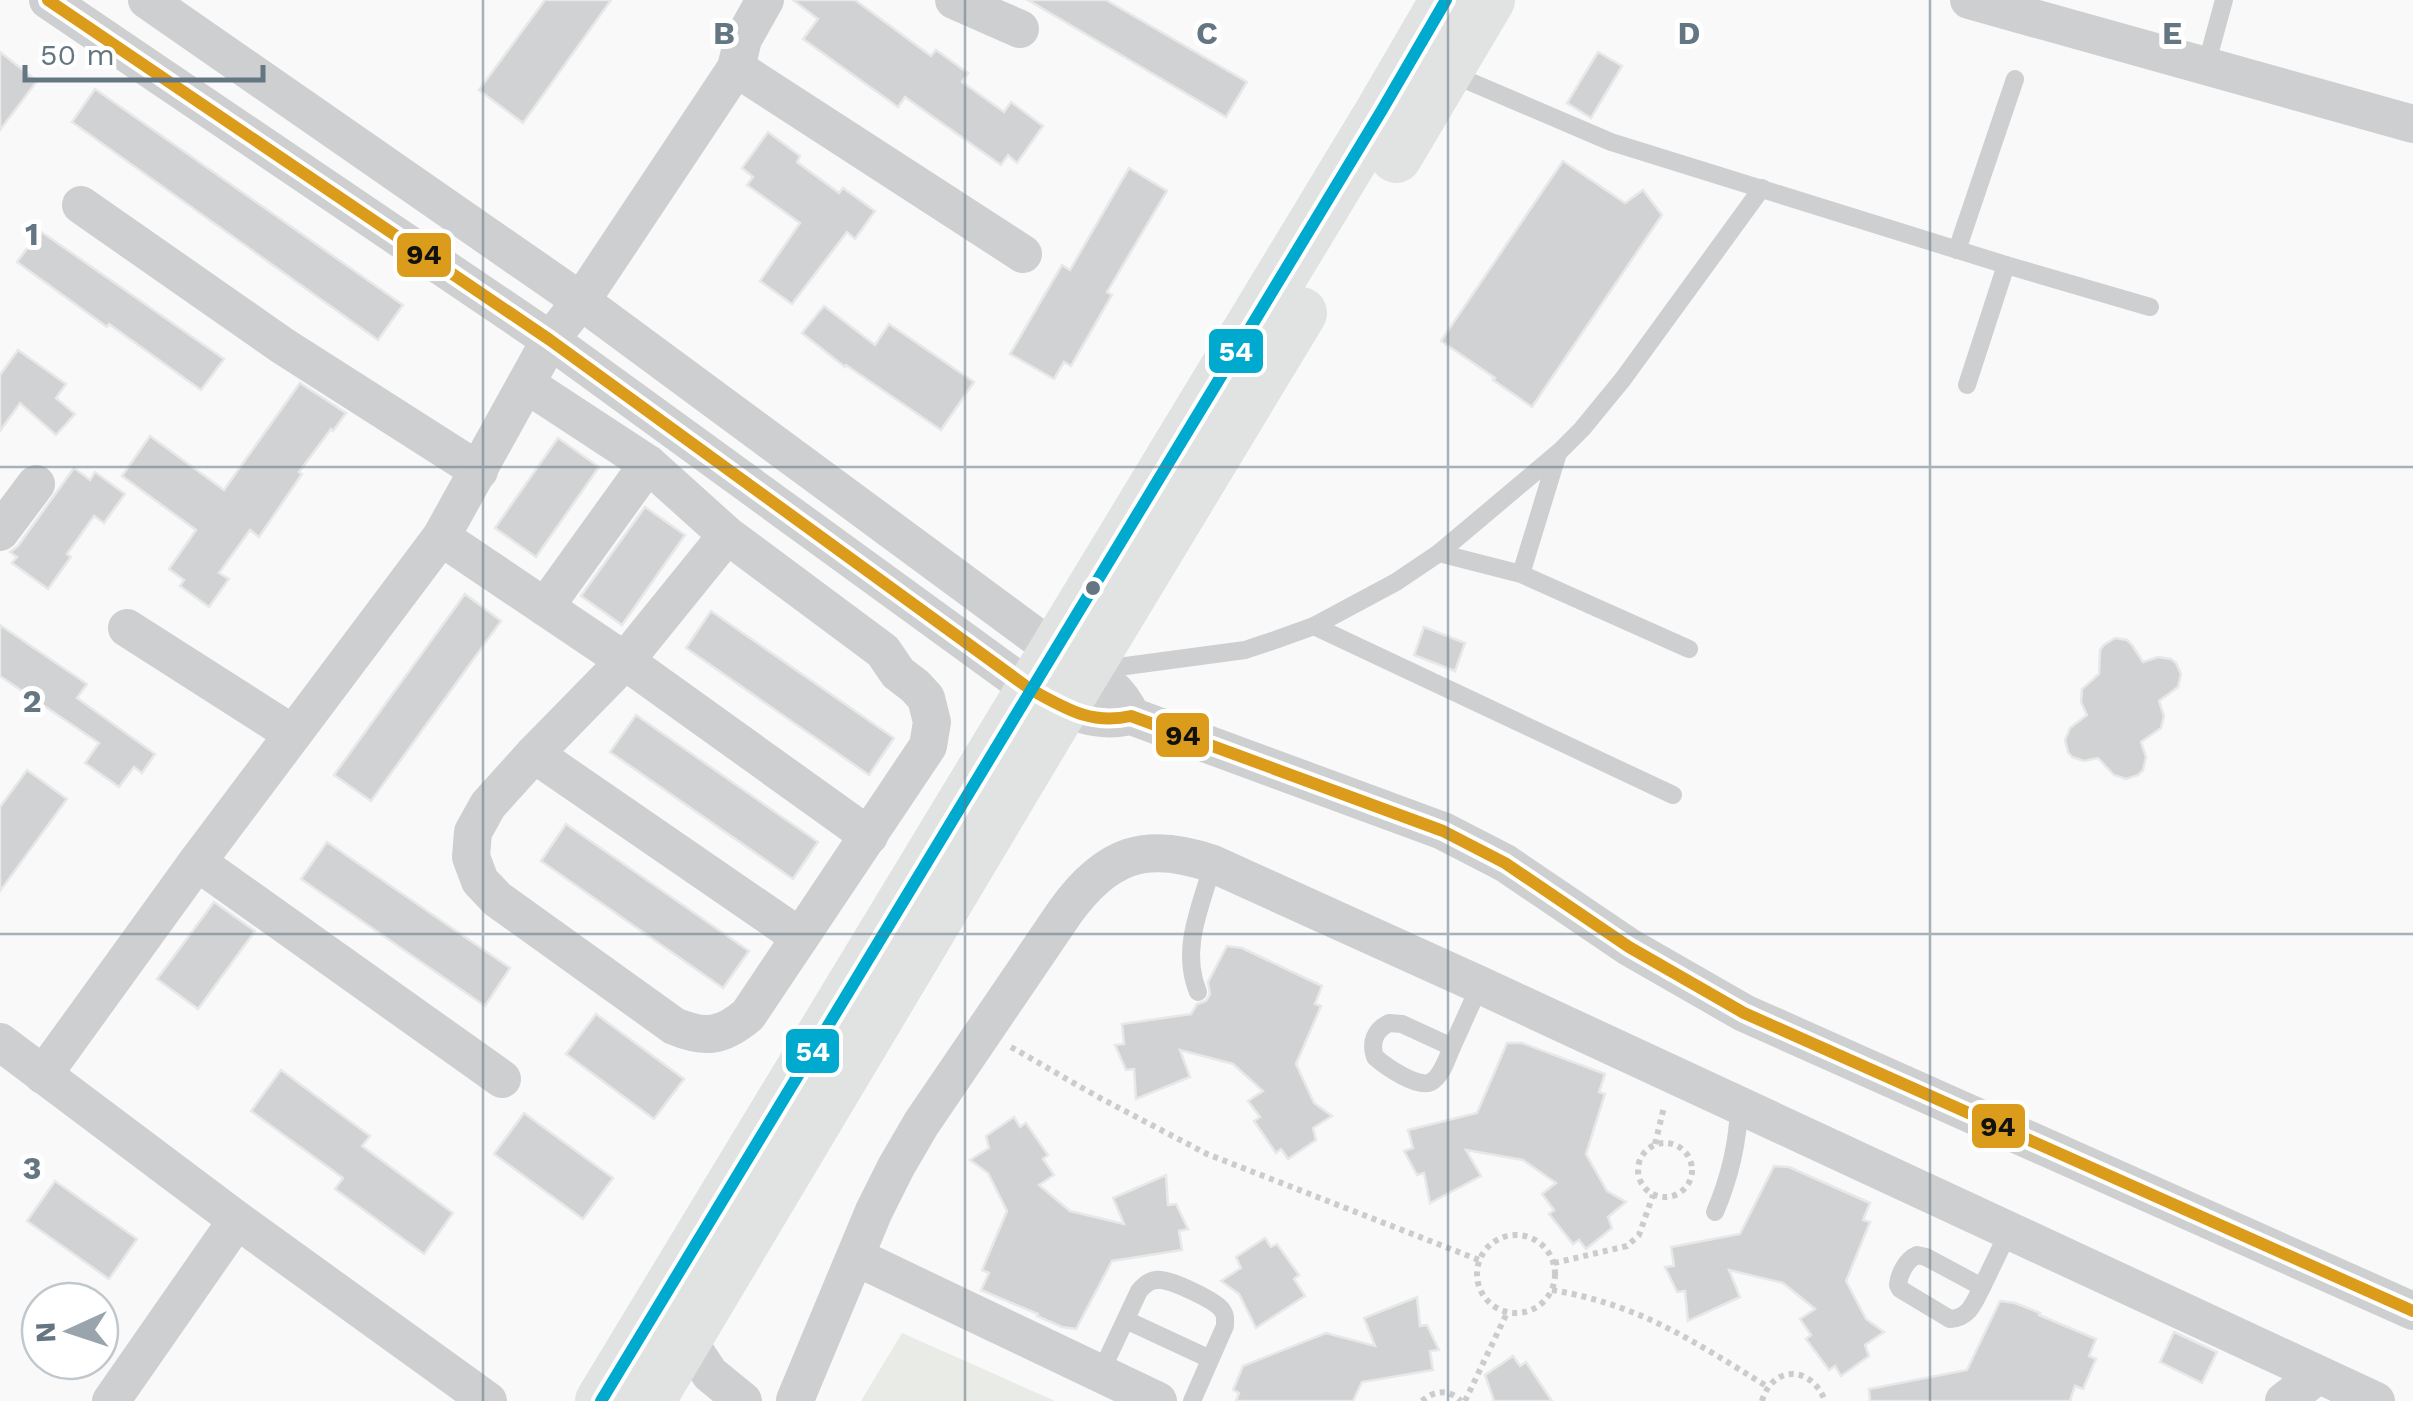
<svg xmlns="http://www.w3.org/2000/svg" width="2413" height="1401" font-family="'Work Sans',sans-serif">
  <rect width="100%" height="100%" fill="#f9f9f9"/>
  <polygon fill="#e8ebe6" points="902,1333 1055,1401 861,1401"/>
  <g fill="#d0d2d3" stroke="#e8e8e8" stroke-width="2.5">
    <polygon points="545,0 611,0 523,123 479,90"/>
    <polygon points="793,0 855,0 931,56 936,50 968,73 962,82 1004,112 1011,102 1043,126 1017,163 1008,155 1001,165 905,97 898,107 803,39 818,19"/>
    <polygon points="1028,0 1106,0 1247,82 1226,117"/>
    <polygon points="0,52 37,81 0,130"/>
    <polygon points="1598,52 1622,66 1591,118 1567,103"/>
    <polygon points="95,89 403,305 378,340 72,122"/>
    <polygon points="768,132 800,156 797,162 839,193 843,188 875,211 855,239 847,232 792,304 760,281 800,223 747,185 753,177 742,168"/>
    <polygon points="1563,161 1625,203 1643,190 1662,215 1532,407 1493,380 1495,378 1441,341"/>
    <polygon points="1129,168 1167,191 1107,292 1112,295 1071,366 1064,362 1054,379 1010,354 1062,265 1070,270"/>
    <polygon points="40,231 224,359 201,390 109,324 107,327 17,262"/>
    <polygon points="824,306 875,345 889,324 974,382 941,430 846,365 845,367 802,333"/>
    <polygon points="18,350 66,384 56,398 75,414 56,435 20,403 0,431 0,375"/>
    <polygon points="300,383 346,413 333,431 331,429 299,472 302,474 259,537 250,530 219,573 229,579 209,607 180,586 184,580 169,569 196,530 122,476 150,436 224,490"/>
    <polygon points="558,438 599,467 536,557 495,528"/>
    <polygon points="74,468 90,480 95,472 125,494 104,523 94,516 67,554 71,557 48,589 12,563 17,557 10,552 18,546"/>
    <polygon points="645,507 685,535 622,625 581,596"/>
    <polygon points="465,594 501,621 371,801 334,775"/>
    <polygon points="711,611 894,738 869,775 686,648"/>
    <polygon points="0,625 87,684 77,698 155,754 142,773 134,767 119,787 85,763 99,743 0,676"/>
    <polygon points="1424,627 1465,643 1455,671 1414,655"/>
    <polygon points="2115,638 2127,640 2132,645 2143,662 2158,657 2171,659 2176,663 2181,674 2178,687 2159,701 2164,716 2161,728 2141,742 2146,757 2143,770 2138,775 2126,779 2114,775 2098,758 2084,761 2072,757 2068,752 2065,740 2070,728 2087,715 2081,702 2082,689 2099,674 2100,650 2104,645"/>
    <polygon points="636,715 818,842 793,879 610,752"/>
    <polygon points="27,770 67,799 0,891 0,807"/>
    <polygon points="566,824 749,951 723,988 541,861"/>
    <polygon points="327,842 510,968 485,1006 301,879"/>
    <polygon points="214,902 255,931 198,1009 157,979"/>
    <polygon points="1227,946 1242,948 1322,986 1315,1004 1321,1006 1296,1064 1314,1103 1332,1116 1313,1128 1316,1140 1288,1159 1281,1149 1276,1153 1254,1121 1260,1117 1248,1101 1263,1091 1233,1064 1180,1050 1190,1077 1136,1099 1134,1069 1126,1070 1115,1045 1124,1044 1122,1024 1191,1014 1197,1004 1206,1001 1210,994 1208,982"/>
    <polygon points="596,1014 684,1079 654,1119 566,1054"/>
    <polygon points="1507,1043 1522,1043 1605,1074 1599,1092 1605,1094 1586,1154 1607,1191 1626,1202 1608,1217 1612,1228 1586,1249 1579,1240 1573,1244 1549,1214 1554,1210 1542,1194 1556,1183 1523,1160 1466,1150 1481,1176 1430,1203 1424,1173 1417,1175 1404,1151 1413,1148 1408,1130 1477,1113"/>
    <polygon points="281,1070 370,1136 362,1146 453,1213 424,1254 335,1189 343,1178 251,1111"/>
    <polygon points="524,1113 613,1178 583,1219 494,1154"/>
    <polygon points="1014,1117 1020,1127 1026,1123 1048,1155 1043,1159 1054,1175 1039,1185 1070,1211 1124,1224 1113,1198 1166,1175 1168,1205 1176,1204 1188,1229 1179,1231 1182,1250 1112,1261 1076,1329 1062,1327 1037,1316 1038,1314 981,1290 989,1273 982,1270 1007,1211 988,1173 970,1160 989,1148 986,1136"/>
    <polygon points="1774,1166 1789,1167 1870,1203 1863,1220 1870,1222 1846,1281 1866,1319 1884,1332 1865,1345 1869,1356 1841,1376 1835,1366 1829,1370 1806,1339 1811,1335 1800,1319 1815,1309 1783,1283 1729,1270 1740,1297 1688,1321 1685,1291 1677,1292 1665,1267 1674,1266 1671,1247 1740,1234"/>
    <polygon points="55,1181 137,1239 109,1279 27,1221"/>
    <polygon points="1265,1238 1271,1247 1277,1244 1299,1275 1294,1279 1305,1296 1256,1328 1239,1294 1221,1281 1241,1268 1236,1257"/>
    <polygon points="1417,1297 1420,1326 1427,1325 1439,1350 1430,1351 1433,1370 1362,1382 1353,1401 1236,1401 1239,1393 1233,1390 1243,1366 1326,1333 1375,1346 1364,1318"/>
    <polygon points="2000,1301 2015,1303 2040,1313 2039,1315 2096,1339 2089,1356 2096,1359 2083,1389 2075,1386 2070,1401 1870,1401 1869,1389 1967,1370"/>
    <polygon points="2174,1332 2217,1352 2202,1383 2160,1362"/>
    <polygon points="1513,1356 1520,1366 1526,1362 1552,1401 1494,1401 1485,1375"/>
  </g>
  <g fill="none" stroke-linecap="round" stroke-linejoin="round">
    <g stroke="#cbcccd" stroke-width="6" stroke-dasharray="5 5" stroke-linecap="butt">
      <polyline points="1011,1047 1100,1098 1207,1154 1479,1260"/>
      <circle cx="1665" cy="1170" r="27"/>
      <polyline points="1655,1144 1664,1107"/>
      <circle cx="1516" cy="1274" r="39"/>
      <polyline points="1554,1263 1627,1246 1639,1235 1653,1195"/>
      <path d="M 1552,1290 C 1641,1305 1693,1341 1768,1387"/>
      <path d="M 1422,1401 C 1434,1390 1449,1389 1461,1401"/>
      <polyline points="1465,1401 1507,1313"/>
      <path d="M 1762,1401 C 1773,1364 1812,1366 1825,1401"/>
    </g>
    <g stroke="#cecfd0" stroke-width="18">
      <polyline points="2206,66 2224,0"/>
      <polyline points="1452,74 1611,142 2006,265 2150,307"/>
      <polyline points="1957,250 2015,79"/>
      <polyline points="1967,385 2006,265"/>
      <polyline points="1439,553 1521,574 1689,649"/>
      <polyline points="1521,574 1558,453"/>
      <polyline points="1314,626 1673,795"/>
      <polyline points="1096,670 1245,650 1275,640 1314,626 1396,582 1439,553 1559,452 1582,429 1623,379 1762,188"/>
      <path d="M 1198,992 C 1180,949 1201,906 1213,864"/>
      <path d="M 1389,1023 L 1402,1024 L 1452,1047 C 1447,1058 1442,1076 1431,1082 C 1418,1089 1385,1066 1375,1057 C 1370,1042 1375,1030 1389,1023 Z"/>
      <polyline points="1452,1047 1480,985"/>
      <path d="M 1715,1212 C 1730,1177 1738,1144 1739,1106"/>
      <path d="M 1917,1255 L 1926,1257 L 1982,1287 C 1974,1303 1969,1318 1950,1319 L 1900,1289 L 1898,1285 C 1899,1274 1906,1260 1917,1255 Z"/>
      <polyline points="1982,1287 2009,1231"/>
      <polyline points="1126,1320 1210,1359"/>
      <path d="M 1100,1374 L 1139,1291 C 1145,1284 1151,1279 1161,1280 C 1173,1281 1215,1300 1222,1310 C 1226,1316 1225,1318 1225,1326 L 1192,1401"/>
    </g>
    <g stroke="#cecfd0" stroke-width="38">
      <path d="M 48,0 L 550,340 L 1030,689 C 1065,708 1090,725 1131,716 L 1443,831 L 1505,863 L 1629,947 L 1744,1013 L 2413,1311"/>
      <path d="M 147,0 L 581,301 L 1054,650 C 1084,670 1117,681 1131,716"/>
      <polyline points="954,0 1020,29"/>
      <polyline points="1969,0 2413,124"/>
      <polyline points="736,68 1023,254"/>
      <polyline points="81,205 283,346 479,471"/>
      <path d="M 526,384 L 648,464 L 727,535 L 883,651 L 898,673 L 915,686 L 926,698 L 932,722 L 928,746 L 748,1015 C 722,1037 705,1039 674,1026 L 497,899 L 480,881 L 471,857 L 473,832 L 488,805 L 534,754 L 625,661 L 727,535"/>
      <polyline points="0,532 36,484"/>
      <polyline points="441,537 625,661 869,836"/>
      <polyline points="545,607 648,464"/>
      <polyline points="127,628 293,734"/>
      <polyline points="534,754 800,937"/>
      <polyline points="197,862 502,1079"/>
      <polyline points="0,1042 237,1220 488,1401"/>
      <polyline points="43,1075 197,862 441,537 550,340 581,301 736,68 743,39 765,0"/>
      <polyline points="856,1257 1158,1401"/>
      <polyline points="686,1338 710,1374 743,1401"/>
      <path d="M 795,1400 L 874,1211 L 896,1167 L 921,1124 L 1065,912 C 1106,855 1145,840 1213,864 L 1480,985 L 2376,1401"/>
      <polyline points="111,1401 237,1220"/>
      <polyline points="2284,1401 2318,1375"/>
    </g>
    <g stroke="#e1e2e2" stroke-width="52">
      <polyline points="1396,157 1489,0"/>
      <polyline points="601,1401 1382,110 1446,0"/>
      <polyline points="649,1401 1063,707 1301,313"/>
    </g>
    <defs>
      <path id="bus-1" d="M 48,0 L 550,340 L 1030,689 C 1065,708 1090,725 1131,716 L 1443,831 L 1505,863 L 1629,947 L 1744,1013 L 2413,1311"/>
      <polyline id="bus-2" points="601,1401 1382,110 1446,0"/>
    </defs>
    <use href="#bus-1" stroke="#fff" stroke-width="20"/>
    <use href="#bus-2" stroke="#fff" stroke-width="20"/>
    <use href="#bus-1" stroke="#da9c1a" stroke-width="12"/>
    <use href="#bus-2" stroke="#00a9ce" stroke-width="12"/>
  </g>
  <path fill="none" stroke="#657683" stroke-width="2.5" stroke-opacity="0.55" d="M 483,0 L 483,1401M 965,0 L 965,1401M 1448,0 L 1448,1401M 1930,0 L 1930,1401M 0,467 L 2413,467M 0,934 L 2413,934"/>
  <circle fill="#657683" stroke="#fff" stroke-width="4" cx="1093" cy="588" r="9"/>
  <g font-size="32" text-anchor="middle" font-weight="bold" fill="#657683" stroke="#fff" stroke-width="10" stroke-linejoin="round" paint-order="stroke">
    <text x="724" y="44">B</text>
    <text x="1207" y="44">C</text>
    <text x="1689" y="44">D</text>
    <text x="2172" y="44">E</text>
    <text x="32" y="245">1</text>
    <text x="32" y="712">2</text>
    <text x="32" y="1179">3</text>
  </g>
  <g stroke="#fff" stroke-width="4">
    <rect x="395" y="231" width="58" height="48" rx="10" fill="#da9c1a"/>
    <rect x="1207" y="327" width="58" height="48" rx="10" fill="#00a9ce"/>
    <rect x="1154" y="711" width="57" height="48" rx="10" fill="#da9c1a"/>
    <rect x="784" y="1027" width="57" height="48" rx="10" fill="#00a9ce"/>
    <rect x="1970" y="1102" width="57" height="48" rx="10" fill="#da9c1a"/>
  </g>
  <g font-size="28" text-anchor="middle" font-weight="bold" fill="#fff">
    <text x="1236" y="361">54</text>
    <text x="813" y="1061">54</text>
  </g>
  <g font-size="28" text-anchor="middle" font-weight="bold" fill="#111">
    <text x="424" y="264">94</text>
    <text x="1183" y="745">94</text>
    <text x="1998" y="1136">94</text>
  </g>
  <g transform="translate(70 1331) rotate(267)"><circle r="48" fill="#ffffff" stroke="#c1c8cd" stroke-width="2.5"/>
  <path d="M0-8L18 38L0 25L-18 38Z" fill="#99a4ac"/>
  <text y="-15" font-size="28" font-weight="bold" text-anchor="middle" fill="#657683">N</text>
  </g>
  <path d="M25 65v15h238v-15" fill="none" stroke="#657683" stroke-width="5"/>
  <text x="40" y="65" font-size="30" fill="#657683" stroke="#ffffff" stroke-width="8" paint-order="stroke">50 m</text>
</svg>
